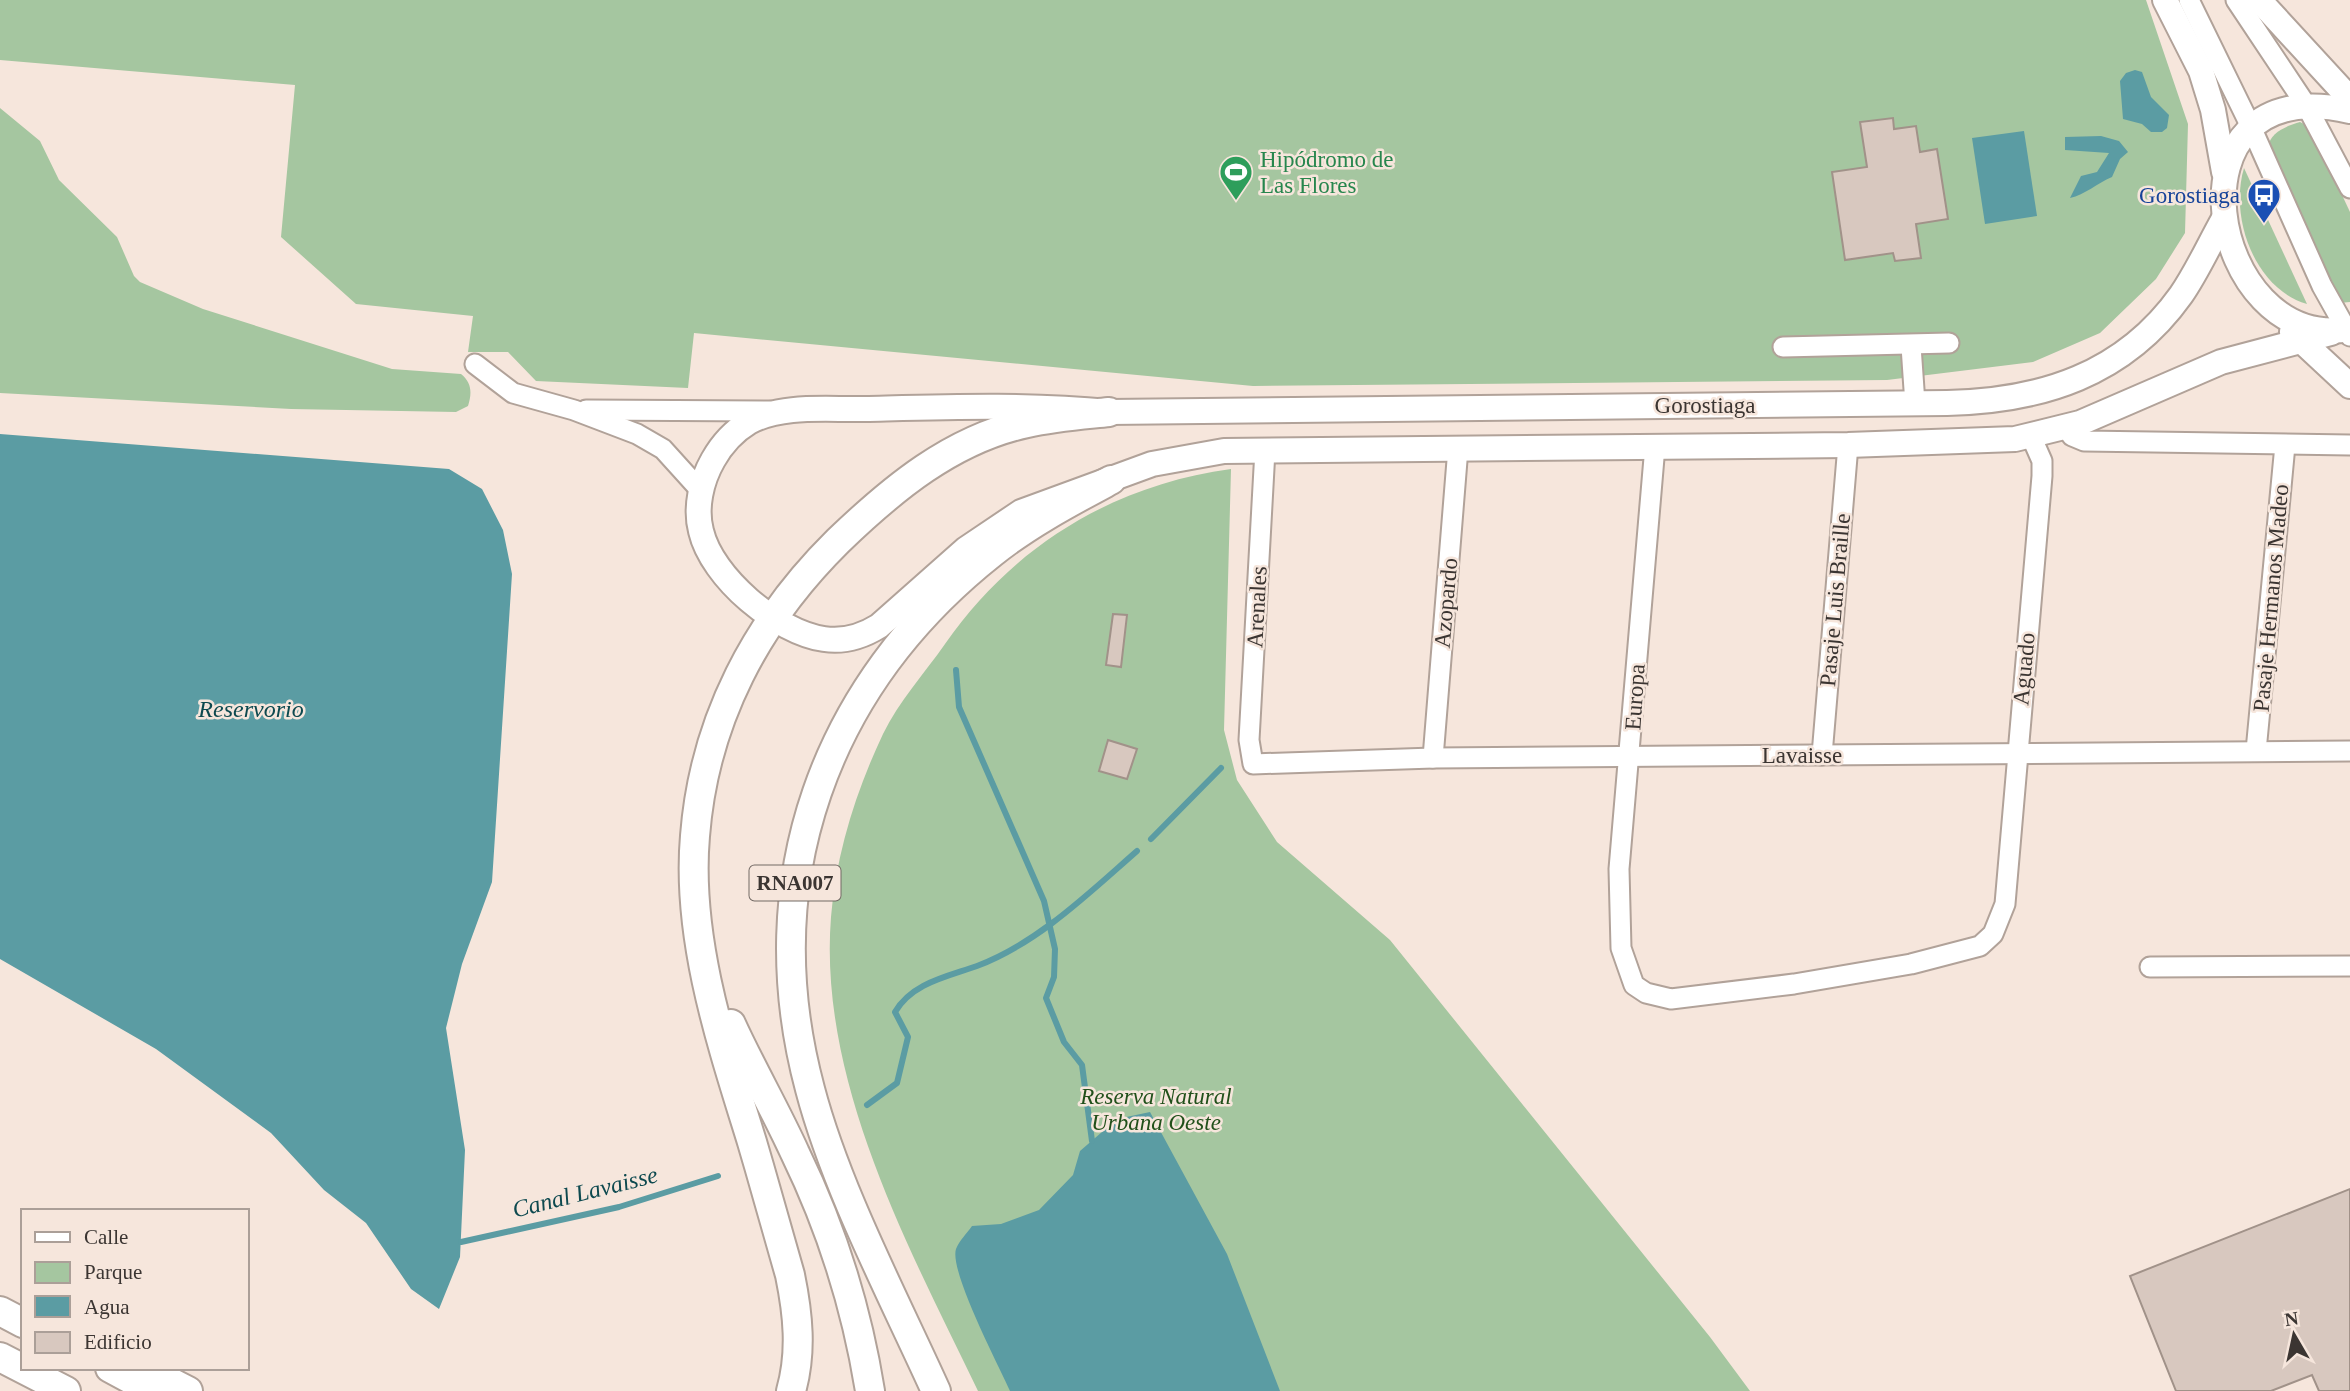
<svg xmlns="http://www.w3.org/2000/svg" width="2350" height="1391" font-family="Georgia,serif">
  <rect width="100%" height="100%" fill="#f6e6dc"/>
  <g fill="#a5c6a0">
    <polygon points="0,0 2146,0 2188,124 2185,233 2156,279 2100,333 2033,362 1887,380 1253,386 694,333 688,388 536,381 508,352 468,352 473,316 356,304 281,237 295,85 0,60"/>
    <path d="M 0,108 L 40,141 L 59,180 L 117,237 L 134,276 L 140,282 L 203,309 L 392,369 L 461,374 C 472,383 472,393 468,406 L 456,412 L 291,409 L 0,393 Z"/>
    <path d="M 2300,122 L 2310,127 L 2350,212 L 2350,302 L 2339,303 L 2268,147 C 2270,132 2287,126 2300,122 Z"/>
    <path d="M 2244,168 L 2307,304 C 2255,289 2229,218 2244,168 Z"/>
    <path d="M 1231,469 L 1224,730 L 1237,780 L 1277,842 L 1390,940 L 1710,1337 L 1750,1391 L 978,1391 C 909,1248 818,1081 831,917 C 836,854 856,791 883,734 C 899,701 924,674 945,644 C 1013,546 1113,485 1231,469 Z"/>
  </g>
  <g fill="#5b9ca3">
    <polygon points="2135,70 2142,72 2151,97 2169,115 2167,128 2162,132 2151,132 2142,124 2123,119 2120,81 2126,73"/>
    <polygon points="2024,131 2037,216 1985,224 1972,138"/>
    <path d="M 2101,136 L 2119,141 L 2128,152 L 2120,159 L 2112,177 C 2097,183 2085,195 2070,198 L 2081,176 L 2097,172 L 2109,153 L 2065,150 L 2065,137 Z"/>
    <polygon points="0,434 449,469 482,489 503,530 512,574 492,882 462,964 446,1028 465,1150 460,1257 439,1309 411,1289 366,1223 324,1190 271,1133 156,1049 0,959"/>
    <path d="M 1150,1112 L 1227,1254 L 1280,1391 L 1010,1391 C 999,1366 949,1271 956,1249 C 959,1241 967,1233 972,1226 L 1001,1224 L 1039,1210 L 1073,1175 L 1080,1151 L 1117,1119 Z"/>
  </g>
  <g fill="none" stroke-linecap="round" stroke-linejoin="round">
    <g stroke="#5b9ca3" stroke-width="6">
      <polyline points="956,670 959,707 1044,901 1055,949 1054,977 1046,998 1064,1042 1082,1065 1092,1141"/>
      <polyline points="1151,839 1221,768"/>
      <path d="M 867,1105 L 897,1083 L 908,1037 L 895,1012 C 912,983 946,977 977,966 C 1038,943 1089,893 1137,851"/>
      <polyline points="461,1242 619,1207 718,1176"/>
    </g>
  </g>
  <g fill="#d8c8bf" stroke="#a19289" stroke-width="2">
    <polygon points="1893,118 1894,129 1916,126 1920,152 1937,149 1948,219 1916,224 1921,258 1895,261 1893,253 1845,260 1832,172 1867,167 1860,122"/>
    <polygon points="1113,614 1127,615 1121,667 1106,665"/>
    <polygon points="1108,740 1137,749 1127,779 1099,771"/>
    <polygon points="2350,1189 2350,1391 2319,1391 2312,1375 2271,1391 2176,1391 2130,1276"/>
  </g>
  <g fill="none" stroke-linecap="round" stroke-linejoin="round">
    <defs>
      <g id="minor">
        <polyline points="2189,0 2252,129 2322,286 2350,336"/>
        <polyline points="2236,0 2306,105 2350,188"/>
        <polyline points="1911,346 1915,404"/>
        <polyline points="1783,347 1949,343"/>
        <polyline points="475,364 513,393 574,410 637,434 663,449 701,491"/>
        <polyline points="586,410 769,411"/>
        <polyline points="2066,427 2072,436 2084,441 2350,445"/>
        <polyline points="1655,446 1619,869 1621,948 1634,985 1646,993 1671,999 1794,984 1911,964 1980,946 1993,934 2005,904 2042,476 2042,461 2031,436"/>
        <polyline points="1265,450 1249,740 1253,764 1433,758 2350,751"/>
        <polyline points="2256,751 2285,445"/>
        <polyline points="1822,755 1848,445"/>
        <polyline points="1433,758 1458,448"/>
        <polyline points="2150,967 2350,966"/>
      </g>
      <g id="major">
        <polyline points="2165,0 2201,71 2213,110 2224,172"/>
        <polyline points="2259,0 2350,99"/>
        <path d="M 2350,111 C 2157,67 2208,354 2350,329"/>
        <path d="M 2223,220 C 2209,245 2197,272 2181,295 C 2124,375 2041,401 1947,403 L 1109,412 C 1027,404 947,407 865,409 C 829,410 782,404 749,422 C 734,431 722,444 713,460 C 701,481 695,508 701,531 C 712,578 777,632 824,639 C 844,642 863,636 879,626 L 966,549 L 1021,512 L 1152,464 L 1224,451 L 1848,445 L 2015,439 L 2080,423 L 2221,362 L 2331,333"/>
        <polyline points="2292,332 2350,386"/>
      </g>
      <g id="highway">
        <path d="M 731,1024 C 751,1068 775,1109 795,1153 C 831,1227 857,1310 870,1391"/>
        <polyline points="0,1311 23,1323"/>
        <polyline points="0,1357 66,1391"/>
        <polyline points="110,1368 153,1391"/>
        <polyline points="143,1368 188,1391"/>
        <path d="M 791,1391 C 802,1352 798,1314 790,1275 C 777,1230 765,1186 752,1142 C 722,1045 686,939 695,836 C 704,720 757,621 838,541 C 892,489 952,439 1027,423 C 1054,417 1081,415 1109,412"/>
        <path d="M 936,1391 C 893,1296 836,1188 810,1089 C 754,880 824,686 992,553 C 1028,524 1070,502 1111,480"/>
      </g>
    </defs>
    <use href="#minor" stroke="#b1a299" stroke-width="23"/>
    <use href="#major" stroke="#b1a299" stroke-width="28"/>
    <use href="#highway" stroke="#b1a299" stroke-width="32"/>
    <use href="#minor" stroke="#fff" stroke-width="19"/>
    <use href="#major" stroke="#fff" stroke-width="24"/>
    <use href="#highway" stroke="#fff" stroke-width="28"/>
  </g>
  <defs>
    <symbol id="stadium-pin" viewBox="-11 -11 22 30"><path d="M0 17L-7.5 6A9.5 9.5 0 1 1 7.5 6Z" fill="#2e9e5b" stroke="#f6e6dc"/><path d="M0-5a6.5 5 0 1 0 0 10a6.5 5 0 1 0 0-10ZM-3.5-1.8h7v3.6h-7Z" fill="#fff"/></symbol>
    <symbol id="bus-pin" viewBox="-11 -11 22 30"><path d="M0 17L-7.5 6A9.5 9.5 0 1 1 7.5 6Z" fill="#1a4fb4" stroke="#f6e6dc"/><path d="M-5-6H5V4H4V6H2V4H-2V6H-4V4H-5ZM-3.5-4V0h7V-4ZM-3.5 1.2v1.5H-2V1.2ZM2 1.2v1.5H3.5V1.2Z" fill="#fff"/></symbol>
  </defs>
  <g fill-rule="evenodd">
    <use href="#stadium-pin" x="1217" y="153" width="38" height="52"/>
    <use href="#bus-pin" x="2245" y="176" width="38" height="52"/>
  </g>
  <g text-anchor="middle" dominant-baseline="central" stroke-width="5" stroke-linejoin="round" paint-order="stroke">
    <rect fill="#f6e6dc" stroke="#736a65" stroke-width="2" x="749.5" y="865.5" width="91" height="35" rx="5"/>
    <g font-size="21" font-weight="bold" fill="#3b3532">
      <text x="795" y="883">RNA007</text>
    </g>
    <g font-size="23" fill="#27864d" stroke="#f6e6dc" text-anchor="start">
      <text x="1260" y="159">Hipódromo de<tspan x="1260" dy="26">Las Flores</tspan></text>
    </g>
    <g font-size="23" fill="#164399" stroke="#f6e6dc" text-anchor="end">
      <text x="2240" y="195">Gorostiaga</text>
    </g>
    <g font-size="23" fill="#3b3532" stroke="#f6e6dc">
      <text x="1705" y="405">Gorostiaga</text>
      <text transform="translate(2271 598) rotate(-85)">Pasaje Hermanos Madeo</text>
      <text transform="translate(1835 600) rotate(-85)">Pasaje Luis Braille</text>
      <text transform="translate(1446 603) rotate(-85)">Azopardo</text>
      <text transform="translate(1257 607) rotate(-87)">Arenales</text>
      <text transform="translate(2024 669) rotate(-85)">Aguado</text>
      <text transform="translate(1635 697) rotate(-86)">Europa</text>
      <text x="1802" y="755">Lavaisse</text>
    </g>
    <g font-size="23" font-style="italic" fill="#21501a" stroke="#f6e6dc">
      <text x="1156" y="1096">Reserva Natural<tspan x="1156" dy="26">Urbana Oeste</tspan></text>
    </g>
    <g font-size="24" font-style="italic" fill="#0d494f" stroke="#f6e6dc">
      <text x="251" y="709">Reservorio</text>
      <text transform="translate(585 1192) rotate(-14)">Canal Lavaisse</text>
    </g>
  </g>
  <rect x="21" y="1209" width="228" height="161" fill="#f6e6dc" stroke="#ab9f98" stroke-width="2"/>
  <rect x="35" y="1232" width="35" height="10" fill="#ffffff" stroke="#ab9f98" stroke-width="2"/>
  <text x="84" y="1244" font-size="21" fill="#3b3532">Calle</text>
  <rect x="35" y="1262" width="35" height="21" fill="#a5c6a0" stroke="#ab9f98" stroke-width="2"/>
  <text x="84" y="1279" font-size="21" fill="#3b3532">Parque</text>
  <rect x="35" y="1296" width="35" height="21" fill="#5b9ca3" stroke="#ab9f98" stroke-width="2"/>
  <text x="84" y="1314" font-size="21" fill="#3b3532">Agua</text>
  <rect x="35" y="1332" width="35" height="21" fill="#d8c8bf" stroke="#ab9f98" stroke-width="2"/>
  <text x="84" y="1349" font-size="21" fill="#3b3532">Edificio</text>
  <g transform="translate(2294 1335) rotate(351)" stroke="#f6e6dc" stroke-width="5" paint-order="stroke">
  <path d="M0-5L12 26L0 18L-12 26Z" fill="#3b3532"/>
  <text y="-10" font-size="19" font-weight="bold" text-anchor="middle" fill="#3b3532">N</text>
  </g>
</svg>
